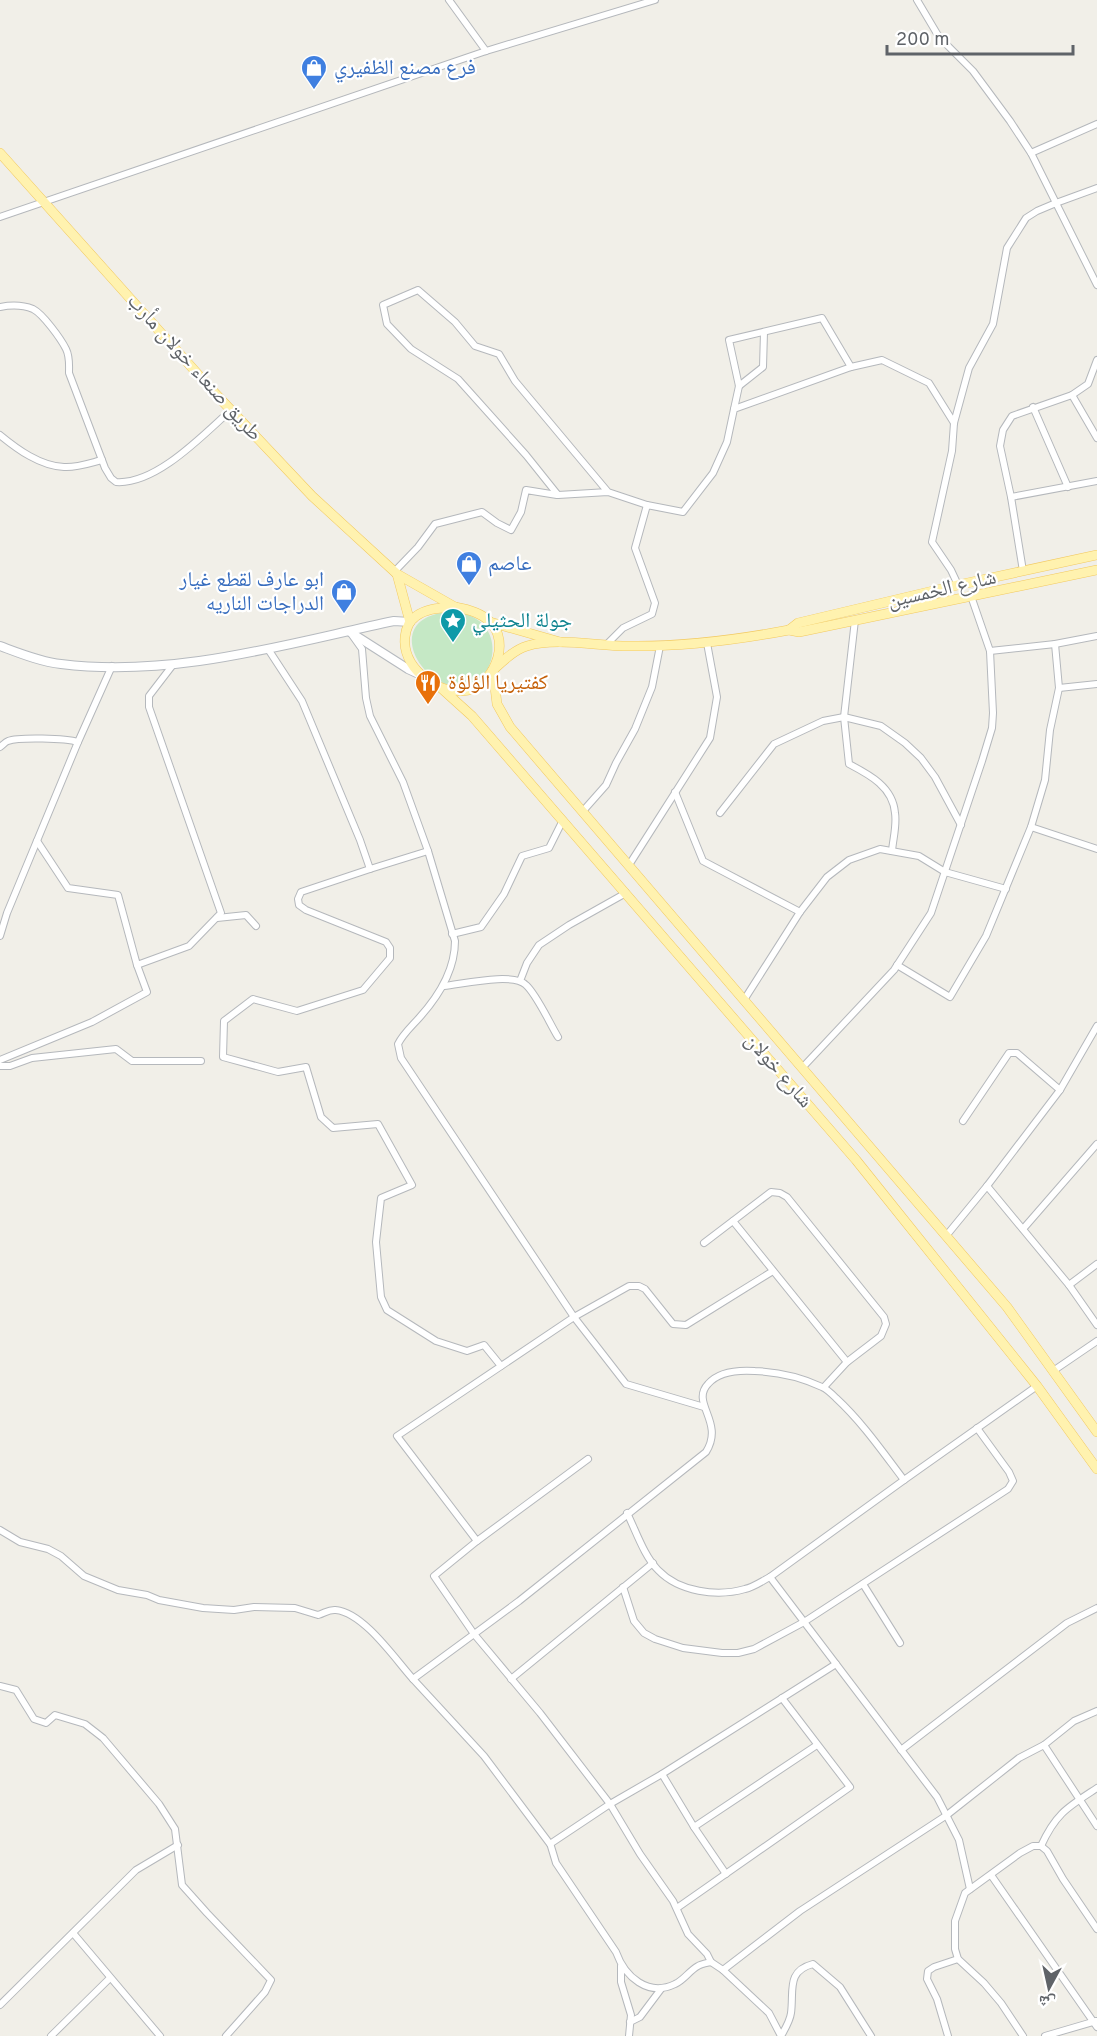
<svg xmlns="http://www.w3.org/2000/svg" width="1097" height="2036" font-family="Overpass,'Noto Naskh Arabic',sans-serif">
  <rect width="100%" height="100%" fill="#f1efe8"/>
  <path fill="#c5e8c5" d="M 441,613 C 450,613 460,612 468,615 C 504,627 499,680 463,686 C 423,691 383,623 441,613 Z"/>
  <g fill="none" stroke-linecap="round" stroke-linejoin="round">
    <defs>
      <g id="street">
        <polyline points="449,0 486,51"/>
        <polyline points="917,0 939,37 973,71 1010,121 1031,153 1056,203 1097,188"/>
        <polyline points="1031,153 1097,124"/>
        <polyline points="0,217 486,51 655,0"/>
        <path d="M 0,307 C 10,305 23,305 33,309 C 43,314 61,339 66,349 C 70,357 69,365 69,373 L 105,468 L 111,478 L 116,482 C 156,485 203,435 231,410"/>
        <polyline points="739,386 763,367 764,332"/>
        <polyline points="1072,395 1097,438"/>
        <polyline points="1033,407 1068,487"/>
        <polyline points="734,409 739,386 729,340 822,318 851,367"/>
        <path d="M 0,435 C 17,449 40,466 64,467 C 76,468 90,463 102,460"/>
        <polyline points="608,492 558,495 526,455 458,379 411,349 387,324 383,305 418,290 455,322 475,346 499,354 515,381 608,492 647,505"/>
        <polyline points="1011,497 1097,481"/>
        <polyline points="1023,571 1011,497 1000,446 1003,430 1012,416 1072,395 1088,384 1097,360"/>
        <polyline points="394,572 418,547 435,524 482,512 497,523 511,530 521,512 526,490 557,495"/>
        <polyline points="958,585 951,570 932,542 952,451 954,423 969,368 993,324 1007,248 1026,218 1037,211 1056,203 1097,285"/>
        <path d="M 855,620 L 844,717 L 849,764 C 870,775 893,787 895,813 C 897,825 893,839 892,851"/>
        <path d="M 352,635 L 362,649 L 366,698 L 370,716 L 403,782 L 428,851 L 455,941 C 455,971 438,997 419,1018 C 411,1027 403,1034 398,1044 L 401,1058 L 574,1317 L 626,1384 L 704,1407"/>
        <polyline points="606,645 623,628 652,614 655,603 635,548 647,505 683,512 713,473 727,442 734,409 851,367 882,360 929,383 954,423"/>
        <polyline points="268,649 302,701 360,840 370,869 428,851"/>
        <polyline points="990,651 1055,644 1097,636"/>
        <polyline points="1059,688 1097,684"/>
        <path d="M 0,747 C 3,745 5,742 8,741 C 18,737 66,738 78,742"/>
        <polyline points="675,792 703,861 800,912 744,1000"/>
        <polyline points="583,811 606,785 616,763 635,729 652,687 660,646"/>
        <polyline points="720,813 774,744 823,721 844,717 881,726 905,743 921,758 935,777 961,825"/>
        <polyline points="1031,827 1097,849"/>
        <polyline points="37,841 68,888 118,895 137,965 189,946 221,913 149,707 149,696 172,666"/>
        <polyline points="629,865 710,738 717,697 707,643"/>
        <polyline points="370,869 301,892 298,899 299,905 306,910 386,942 390,948 390,958 363,990 297,1011 253,999 224,1021 223,1057 278,1072 306,1067 321,1117 333,1128 378,1124 412,1185 381,1198 376,1242 381,1297 387,1310 436,1341 467,1351 484,1345 501,1366"/>
        <polyline points="800,912 827,877 849,860 880,849 919,856 945,872 1006,889"/>
        <polyline points="217,918 246,915 256,926"/>
        <polyline points="452,934 481,927 504,894 522,856 549,848 563,820"/>
        <polyline points="0,936 7,913 78,742 112,666"/>
        <polyline points="897,965 950,997 986,936 1031,827 1045,780 1050,730 1059,688 1055,644"/>
        <polyline points="520,981 527,963 539,945 569,925 626,893"/>
        <path d="M 444,986 C 463,984 513,972 526,985 C 537,995 550,1024 558,1037"/>
        <polyline points="0,1060 92,1022 147,992 137,965"/>
        <polyline points="0,1066 10,1066 32,1058 116,1049 132,1061 201,1061"/>
        <polyline points="802,1068 894,970 931,913 982,761 992,728 993,713 990,651 971,596"/>
        <polyline points="963,1121 1009,1053 1017,1053 1060,1090"/>
        <polyline points="987,1186 1060,1090 1097,1026"/>
        <polyline points="733,1221 847,1362"/>
        <polyline points="1023,1229 1097,1144"/>
        <polyline points="946,1236 987,1186 1069,1285"/>
        <polyline points="704,1243 771,1192 780,1193 787,1197 884,1317 886,1324 881,1336 847,1362 824,1387"/>
        <polyline points="1097,1264 1069,1285 1097,1325"/>
        <polyline points="1053,1371 1097,1341"/>
        <polyline points="588,1459 477,1541 397,1436 574,1317 629,1286 639,1286 645,1289 673,1324 686,1325 773,1271"/>
        <path d="M 627,1513 C 636,1531 644,1556 658,1570 C 679,1592 717,1597 745,1589 C 754,1587 762,1581 770,1577 L 904,1480 L 1037,1386"/>
        <path d="M 0,1530 L 20,1542 L 48,1549 L 61,1556 L 84,1576 L 118,1590 L 147,1595 L 159,1600 L 203,1608 L 234,1610 L 254,1607 L 295,1608 L 318,1615 C 325,1613 329,1609 336,1610 C 364,1613 395,1659 413,1679"/>
        <path d="M 477,1541 L 434,1576 L 474,1634 L 540,1713 L 610,1804 L 640,1854 L 673,1901 L 688,1934 L 707,1954 L 711,1962 C 707,1963 701,1964 698,1966 C 689,1971 684,1980 675,1984 C 648,1997 625,1977 616,1952 L 556,1863 L 550,1843"/>
        <polyline points="770,1577 937,1797 959,1840 970,1889"/>
        <polyline points="863,1584 900,1643"/>
        <polyline points="623,1587 634,1621 644,1633 655,1639 683,1648 722,1653 738,1653 754,1649 804,1622 1008,1489 1013,1481 1009,1472 977,1428"/>
        <path d="M 836,1664 L 662,1774 L 610,1804 L 550,1844 L 484,1756 L 413,1679 L 519,1601 L 706,1452 C 725,1422 690,1403 708,1384 C 719,1371 740,1370 755,1371 C 778,1372 801,1377 822,1387 C 827,1389 832,1394 836,1398 C 862,1422 882,1451 904,1480"/>
        <polyline points="511,1679 653,1563"/>
        <polyline points="0,1686 16,1690 34,1719 46,1723 55,1715 85,1724 103,1738 159,1804 175,1829 182,1885 207,1913 271,1980 265,1992 226,2036"/>
        <polyline points="1044,1745 1097,1826"/>
        <polyline points="901,1750 1067,1623 1097,1608"/>
        <polyline points="662,1774 694,1827 817,1745"/>
        <polyline points="694,1827 726,1874"/>
        <path d="M 1041,1846 C 1056,1813 1068,1807 1097,1788"/>
        <polyline points="991,1875 1097,2027"/>
        <polyline points="677,1908 850,1787 782,1698"/>
        <polyline points="73,1933 160,2036"/>
        <polyline points="711,1962 723,1970 769,2013 781,2036"/>
        <polyline points="621,1966 621,1982 631,2015 629,2036"/>
        <polyline points="723,1970 800,1911 947,1815 1019,1758 1044,1745 1074,1721 1097,1711"/>
        <polyline points="0,2005 136,1870 178,1845"/>
        <polyline points="630,2022 640,2017 661,1989"/>
        <polyline points="51,2036 110,1978"/>
        <path d="M 781,2036 C 785,2029 790,2021 791,2013 C 794,1991 786,1971 813,1964 L 840,1987 L 871,2036"/>
        <polyline points="948,2036 937,1999 927,1979 928,1971 934,1967 958,1959"/>
        <polyline points="1023,2036 1001,2003 984,1983 958,1959 955,1949 955,1921 965,1893 1020,1853 1033,1846 1041,1846 1047,1851 1063,1879 1097,1929"/>
        <polyline points="1045,2036 1096,2021"/>
      </g>
      <g id="secondary">
        <polyline points="350,632 408,669 421,675"/>
        <path d="M 0,646 C 19,653 41,662 61,664 C 174,678 285,644 394,621 L 410,622"/>
      </g>
      <g id="primary">
        <polyline points="0,153 212,390 312,496 397,574 455,607"/>
        <polyline points="397,574 410,622"/>
        <path d="M 455,607 C 467,609 480,612 489,621 C 513,642 492,690 462,691 C 433,692 402,666 405,637 C 406,629 409,621 415,617 C 426,608 441,608 455,607 Z"/>
        <polyline points="490,622 560,642"/>
        <polyline points="789,630 798,623 958,585 1097,555"/>
        <polyline points="493,670 497,704 510,727 1007,1307 1097,1432"/>
        <path d="M 493,670 C 503,661 514,650 527,646 C 554,637 599,646 628,646 C 683,647 736,640 789,630 L 799,632 L 1097,570"/>
        <polyline points="441,688 472,716 856,1160 1037,1386 1097,1469"/>
      </g>
    </defs>
    <use href="#street" stroke="#b5b8bc" stroke-width="8"/>
    <use href="#secondary" stroke="#b6babf" stroke-width="10"/>
    <use href="#primary" stroke="#f2c960" stroke-width="10"/>
    <use href="#street" stroke="#fff" stroke-width="6"/>
    <use href="#secondary" stroke="#fff" stroke-width="8"/>
    <use href="#primary" stroke="#fff2af" stroke-width="9"/>
  </g>
  <defs>
    <symbol id="shop-pin" viewBox="-11 -11 22 30"><path d="M0 17L-7.5 6A9.5 9.5 0 1 1 7.5 6Z" fill="#3f7fe0" stroke="#fff"/><path d="M-5-2.5h2.3a2.7 3.5 0 0 1 5.4 0H5L5.5 6h-11ZM-1.5-2.5h3a1.5 2.3 0 0 0-3 0Z" fill="#fff"/></symbol>
    <symbol id="sight-pin" viewBox="-11 -11 22 30"><path d="M0 17L-7.5 6A9.5 9.5 0 1 1 7.5 6Z" fill="#0f9aa8" stroke="#fff"/><path d="M0-6L1.8-2.2L6-1.7L2.9 1.2L3.7 5.4L0 3.3L-3.7 5.4L-2.9 1.2L-6-1.7L-1.8-2.2Z" fill="#fff"/></symbol>
    <symbol id="restaurant-pin" viewBox="-11 -11 22 30"><path d="M0 17L-7.5 6A9.5 9.5 0 1 1 7.5 6Z" fill="#e8710a" stroke="#fff"/><path d="M-5-6h1v4h1v-4h1v4h1v-4h1v5L-1.5 .5V6h-2V.5L-5-1ZM5-6V6H3V1.5H1.5Q1.5-4 5-6Z" fill="#fff"/></symbol>
  </defs>
  <g fill-rule="evenodd">
    <use href="#shop-pin" x="299" y="53" width="30" height="40"/>
    <use href="#shop-pin" x="454" y="549" width="30" height="40"/>
    <use href="#shop-pin" x="329" y="577" width="30" height="40"/>
    <use href="#sight-pin" x="438" y="606" width="30" height="40"/>
    <use href="#restaurant-pin" x="413" y="668" width="30" height="40"/>
  </g>
  <g text-anchor="middle" dominant-baseline="central" stroke-width="4.5" stroke-linejoin="round" paint-order="stroke">
    <g font-size="21" fill="#366cbe" stroke="#fff" text-anchor="start">
      <text x="334" y="68">فرع مصنع الظفيري</text>
      <text x="488" y="564">عاصم</text>
      <text x="324" y="580" text-anchor="end">ابو عارف لقطع غيار<tspan x="324" dy="24">الدراجات الناريه</tspan></text>
    </g>
    <g font-size="21" fill="#5f6368" stroke="#fff">
      <text transform="translate(194 368) rotate(48)">طريق صنعاء خولان مأرب</text>
      <text transform="translate(942 590) rotate(-13)">شارع الخمسين</text>
      <text transform="translate(778 1071) rotate(49)">شارع خولان</text>
    </g>
    <g font-size="21" fill="#0d838f" stroke="#fff" text-anchor="start">
      <text x="472" y="621">جولة الحثيلي</text>
    </g>
    <g font-size="21" fill="#c56008" stroke="#fff" text-anchor="start">
      <text x="448" y="683">كفتيريا الؤلؤة</text>
    </g>
  </g>
  <g transform="translate(1049 1988) rotate(188)" stroke="#ffffff" stroke-width="4.5" paint-order="stroke">
  <path d="M0-4.5L10 22L0 15L-10 22Z" fill="#5f6368"/>
  <text y="-9" font-size="16" font-weight="bold" text-anchor="middle" fill="#5f6368">ش</text>
  </g>
  <path d="M887 45v9h186v-9" fill="none" stroke="#5f6368" stroke-width="3"/>
  <text x="896" y="45" font-size="18" fill="#5f6368" stroke="#ffffff" stroke-width="4.5" paint-order="stroke">200 m</text>
</svg>
